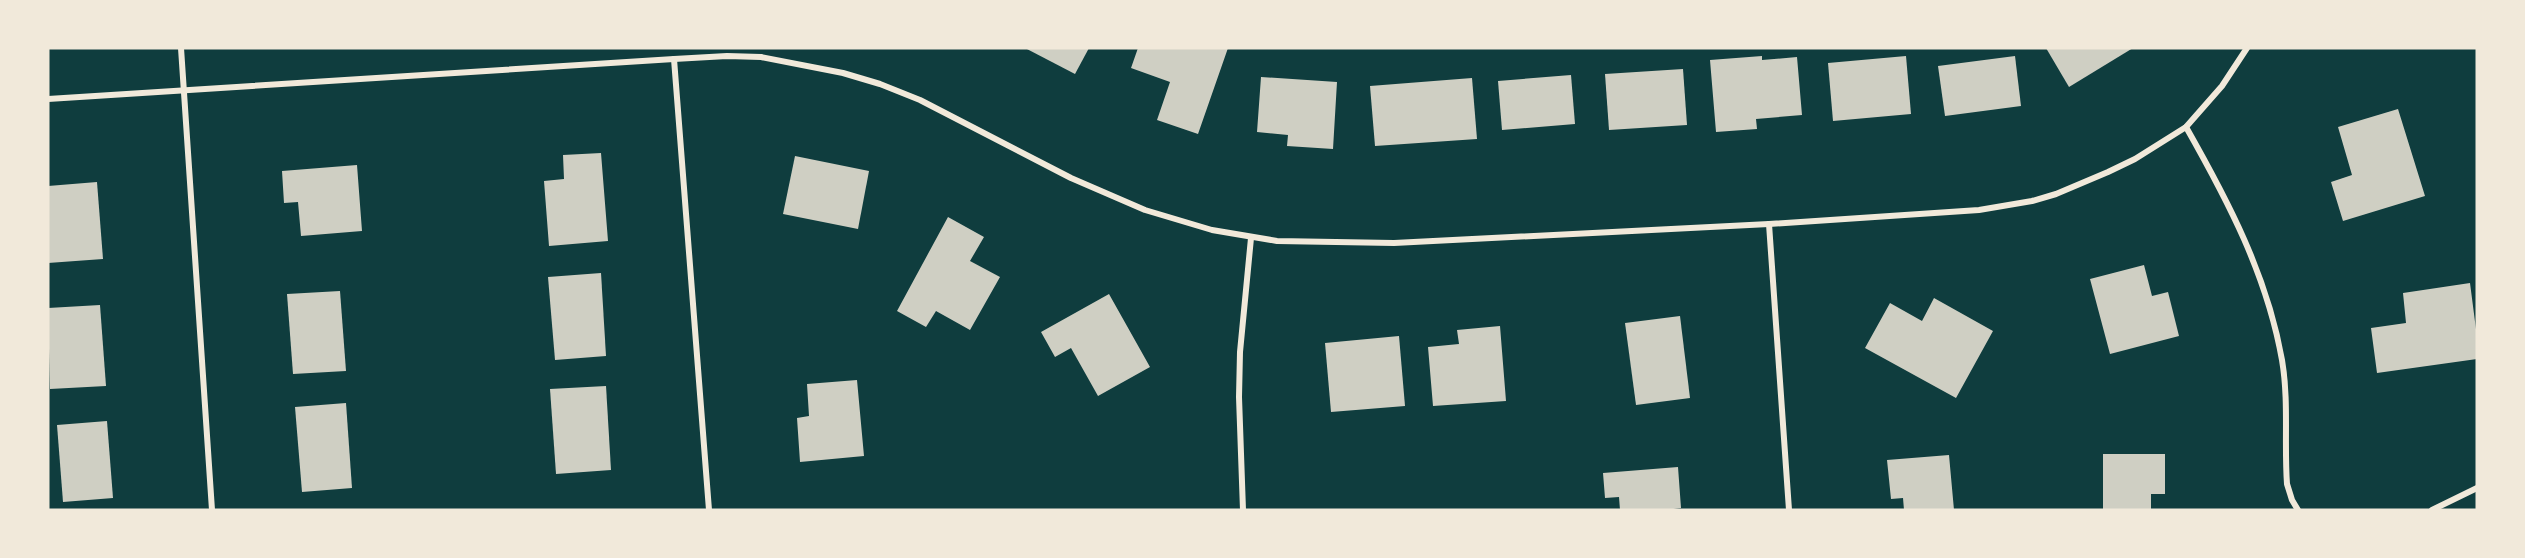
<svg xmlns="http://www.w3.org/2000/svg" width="2525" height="558" font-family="'PT Sans Narrow',sans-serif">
  <rect width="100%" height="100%" fill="#0f3d3e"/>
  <g fill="#cfcfc3">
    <polygon points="1025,48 1089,48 1075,74"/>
    <polygon points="1138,48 1228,48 1198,134 1157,120 1170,82 1131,68"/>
    <polygon points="2046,48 2133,48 2069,87"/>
    <polygon points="1762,56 1762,60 1797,57 1802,115 1756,119 1757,129 1716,132 1710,60"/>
    <polygon points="1906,56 1911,114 1833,121 1828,63"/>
    <polygon points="2015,56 2021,106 1945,116 1938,66"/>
    <polygon points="1683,69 1687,125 1609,130 1605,74"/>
    <polygon points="1571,75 1575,124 1502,130 1498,81"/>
    <polygon points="1261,77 1337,82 1333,149 1287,146 1288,135 1257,132"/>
    <polygon points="1472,78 1477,139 1375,146 1370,86"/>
    <polygon points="2398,109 2425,196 2343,221 2331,182 2352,175 2338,127"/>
    <polygon points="601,153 608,241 549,246 544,181 564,179 563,155"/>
    <polygon points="795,156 869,171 858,229 783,214"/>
    <polygon points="357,165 362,231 301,236 298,202 284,203 282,171"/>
    <polygon points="97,182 103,259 48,263 48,186"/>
    <polygon points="948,217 984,237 970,261 1000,277 970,330 936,311 926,327 897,311"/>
    <polygon points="2144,265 2152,296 2168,292 2179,336 2110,354 2090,279"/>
    <polygon points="601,273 606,356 555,360 548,277"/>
    <polygon points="2470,283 2477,337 2477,359 2377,373 2371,328 2406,323 2403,293"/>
    <polygon points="340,291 346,371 293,374 287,294"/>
    <polygon points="1109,294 1150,367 1098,396 1071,348 1055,357 1041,332"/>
    <polygon points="1934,298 1993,331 1956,398 1865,348 1890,303 1922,321"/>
    <polygon points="100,305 106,386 50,389 48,308"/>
    <polygon points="1680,316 1690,398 1636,405 1625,323"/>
    <polygon points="1500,326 1506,401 1433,406 1428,347 1459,344 1457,330"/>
    <polygon points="1399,336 1405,406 1331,412 1325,343"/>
    <polygon points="857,380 864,456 800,462 797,418 809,416 807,384"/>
    <polygon points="606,386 611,470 556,474 550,389"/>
    <polygon points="346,403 352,488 302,492 295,407"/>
    <polygon points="107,421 113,498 63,502 57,425"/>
    <polygon points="2103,454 2165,454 2165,494 2151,494 2151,510 2103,510"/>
    <polygon points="1949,455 1954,510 1904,510 1903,498 1891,499 1887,460"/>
    <polygon points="1678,467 1681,508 1666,510 1620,510 1619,497 1605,498 1603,473"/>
  </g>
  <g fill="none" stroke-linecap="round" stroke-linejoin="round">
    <g stroke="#f1e9da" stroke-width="6">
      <polyline points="181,48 212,510"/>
      <polyline points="674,59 709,510"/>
      <polyline points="48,99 674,59 727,56 761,57 843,73 880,84 920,100 1071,178 1145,210 1212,230 1277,241 1394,243 1769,224 1979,210 2032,201 2056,194 2108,172 2135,159 2186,127 2222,86 2247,48"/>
      <path d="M 2186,127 C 2228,201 2267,275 2282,360 C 2289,401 2284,443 2287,484 L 2292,500 L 2298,510"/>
      <polyline points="1769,224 1789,510"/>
      <polyline points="1243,510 1239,397 1240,352 1251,238"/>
      <polyline points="2432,510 2477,488"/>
    </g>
  </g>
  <rect width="2525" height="558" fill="none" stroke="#f1e9da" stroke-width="99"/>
</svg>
